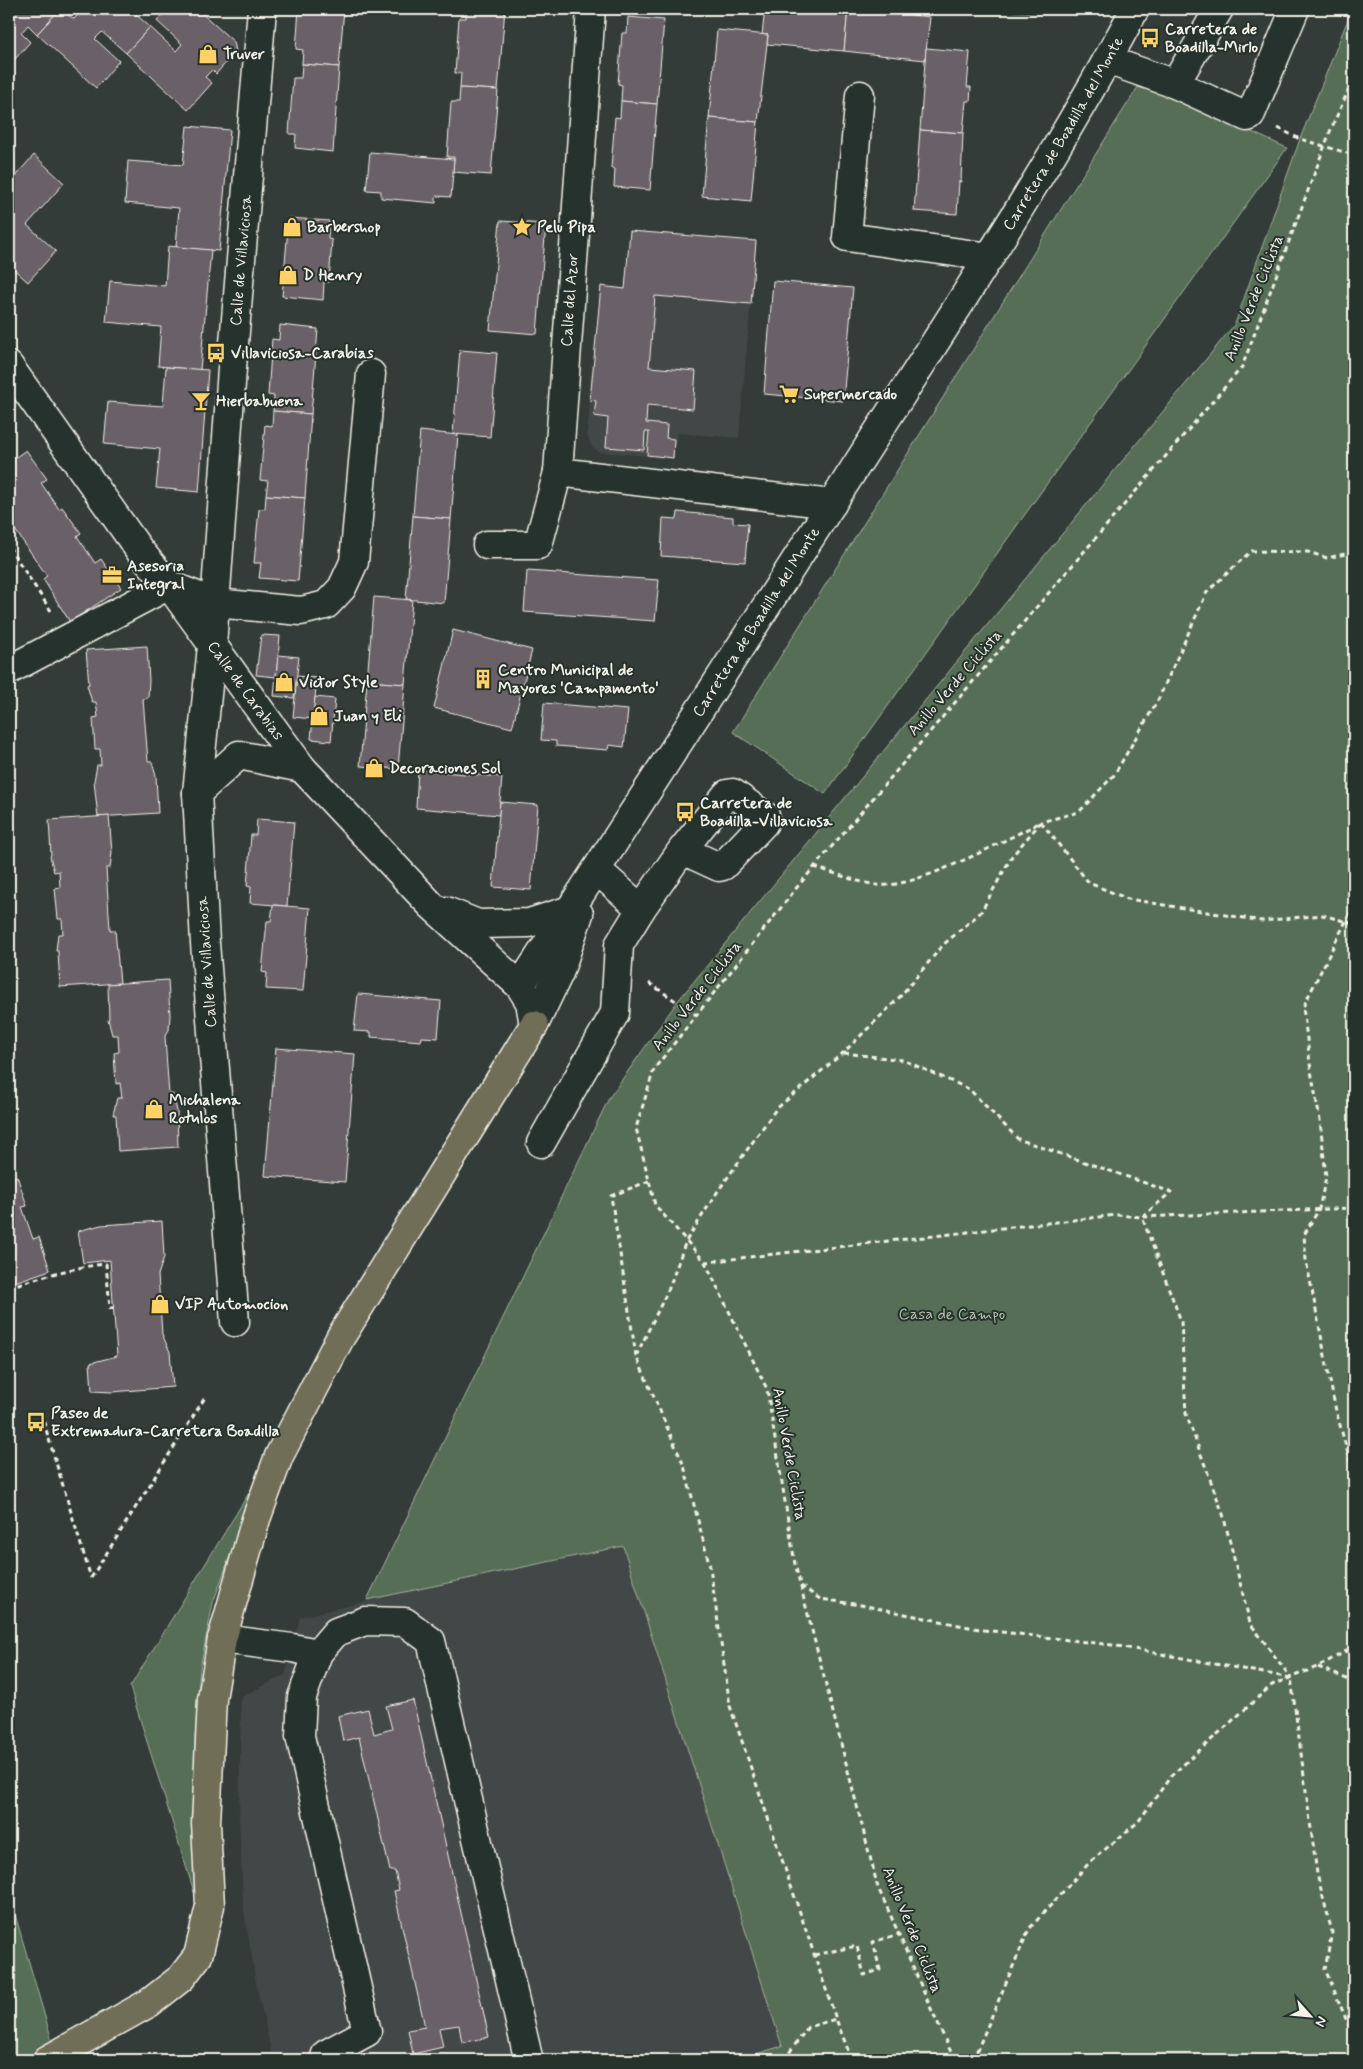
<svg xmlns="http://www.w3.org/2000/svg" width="1363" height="2069" font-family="Mynerve,sans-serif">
  <rect width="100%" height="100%" fill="#333c39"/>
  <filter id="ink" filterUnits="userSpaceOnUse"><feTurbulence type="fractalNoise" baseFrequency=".02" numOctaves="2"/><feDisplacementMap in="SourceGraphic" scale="10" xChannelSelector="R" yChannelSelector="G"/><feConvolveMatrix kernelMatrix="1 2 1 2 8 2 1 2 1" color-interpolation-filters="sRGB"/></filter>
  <g filter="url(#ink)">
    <g fill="#434747">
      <polygon points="756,241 739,438 677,433 674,458 599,452 592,447 587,435 601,286 625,288"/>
      <polygon points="623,1545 782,2046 737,2060 273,2060 257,1988 243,1904 239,1818 241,1697 285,1675 300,1617 461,1579"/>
    </g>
    <g fill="#556e55" stroke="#a4b09e">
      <polygon points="1352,9 1354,9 1354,2060 737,2060 782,2046 623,1546 367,1600 609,1098 677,1002 1235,324 1300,139"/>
      <polygon points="1141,82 1287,148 825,794 733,732"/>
      <polygon points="258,1478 213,1603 200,1668 195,1738 195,1895 130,1687"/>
      <polygon points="9,1894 50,2034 55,2060 9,2060"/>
    </g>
    <g fill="#696067" stroke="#f4f1e8">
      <polygon points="9,9 60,9 37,34 28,25 21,33 30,42 9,66"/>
      <polygon points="60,9 74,19 81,12 77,9 130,9 150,27 126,53 102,32 95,39 119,61 96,88 37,34"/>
      <polygon points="168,9 197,9 234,42 236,51 216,74 212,70 205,77 212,83 188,110 126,53 150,27 176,51 182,44 157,21"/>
      <polygon points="299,9 344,9 339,67 302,64 303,50 296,49"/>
      <polygon points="466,9 505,9 498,90 460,88 461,73 455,73 459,18 466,18"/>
      <polygon points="765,9 848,9 844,51 767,44 768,35 762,35"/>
      <polygon points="848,9 877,11 877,9 893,9 894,13 930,17 925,60 844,51"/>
      <polygon points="980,9 1051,9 1051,13"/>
      <polygon points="628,17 664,20 657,104 621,101 622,85 618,84 622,33 627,33"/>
      <polygon points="717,30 768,35 758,122 709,118"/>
      <polygon points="926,48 970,52 967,87 971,87 970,101 966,101 963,133 920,130"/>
      <polygon points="302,64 339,67 333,152 295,148 296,134 289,134 293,78 301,78"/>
      <polygon points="460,88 498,90 491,175 453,172 454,157 447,157 451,102 459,102"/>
      <polygon points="621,101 657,104 650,190 614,187 615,169 611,168 615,117 620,118"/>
      <polygon points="709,118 758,122 751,201 702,196"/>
      <polygon points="187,126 230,130 219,251 176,247 179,208 125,203 128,161 183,165"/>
      <polygon points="920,130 963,133 961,182 959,181 957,214 914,211"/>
      <polygon points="370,152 454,159 451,197 436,196 436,203 381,198 381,191 366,190"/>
      <polygon points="34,155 64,183 27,225 56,251 28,282 9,265 9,183"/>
      <polygon points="289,218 329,221 328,239 332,240 329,282 324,282 323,300 282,296"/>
      <polygon points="500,221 546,224 537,334 490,330"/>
      <polygon points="630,231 756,241 751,304 655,296 649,367 696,371 693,409 647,405 646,423 667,425 666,438 674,439 673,458 647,455 649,432 645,432 644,450 606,447 608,418 594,416 596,401 590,400 601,286 625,289"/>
      <polygon points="168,246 211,250 200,370 158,366 161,327 106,322 110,281 165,286"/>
      <polygon points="773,281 853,288 843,401 764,394"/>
      <polygon points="280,325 318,329 311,414 273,411 274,396 268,395 272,339 279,340"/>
      <polygon points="460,350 497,353 490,437 453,434"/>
      <polygon points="166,367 208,370 199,492 156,488 160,449 104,444 108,402 163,406"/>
      <polygon points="273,411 311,414 305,498 266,495 268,481 260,480 265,425 272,426"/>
      <polygon points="420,431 458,435 451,519 413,516"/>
      <polygon points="26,450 47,479 41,483 59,509 62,507 81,533 77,536 95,563 101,559 121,588 70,622 43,579 47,576 11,524 9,526 9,462"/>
      <polygon points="266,495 305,498 298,581 259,578 261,563 254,563 259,509 265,509"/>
      <polygon points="678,512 733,517 733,523 748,524 745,562 661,556 663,518 677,519"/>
      <polygon points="413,516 451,519 444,603 406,599"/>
      <polygon points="527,571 659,580 655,621 524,612"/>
      <polygon points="374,597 412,600 405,684 367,681"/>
      <polygon points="453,630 532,650 512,728 434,708"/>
      <polygon points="9,634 13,649 9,650"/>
      <polygon points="261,635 280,636 276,677 256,675"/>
      <polygon points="147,646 149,681 148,698 143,699 148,761 152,761 156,776 158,813 98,817 94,781 97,765 101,765 100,749 95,749 93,718 98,717 96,702 92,702 87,685 89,684 86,650"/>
      <polygon points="278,655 299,657 294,698 274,696"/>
      <polygon points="297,676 317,678 313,719 293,717"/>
      <polygon points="367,681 405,684 398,769 360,766"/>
      <polygon points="315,697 335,699 331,741 311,739"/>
      <polygon points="544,703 628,710 624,747 609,745 608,750 556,746 556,741 541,740"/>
      <polygon points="418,770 502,777 499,815 416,808"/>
      <polygon points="500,802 538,805 531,890 493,887"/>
      <polygon points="109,816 112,852 110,868 106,868 110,930 115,930 120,983 60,987 58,951 56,951 58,934 63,934 62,919 58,919 55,888 60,887 59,871 54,872 50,856 51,855 49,820"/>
      <polygon points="257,819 294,822 287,906 250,903 251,887 247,886 251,835 256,835"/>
      <polygon points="273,905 310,908 303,991 266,989 267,973 262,972 267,921 271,921"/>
      <polygon points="168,980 170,1015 169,1030 165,1036 167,1067 169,1094 173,1094 177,1111 178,1147 118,1151 116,1115 113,1115 117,1098 122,1098 120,1083 116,1084 114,1053 119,1052 118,1035 112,1035 108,1019 109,1019 108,984"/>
      <polygon points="358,994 441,1001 438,1038 422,1037 421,1041 371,1037 371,1032 354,1031"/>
      <polygon points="9,1036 14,1045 9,1047"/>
      <polygon points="276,1048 355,1054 345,1182 265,1176"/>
      <polygon points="9,1168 12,1178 17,1176 27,1206 22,1207 33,1239 39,1237 50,1270 9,1284"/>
      <polygon points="162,1221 164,1257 158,1275 160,1304 162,1334 170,1352 173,1387 112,1392 92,1391 90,1363 117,1356 110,1260 83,1263 78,1231 101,1225"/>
      <polygon points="413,1700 489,2037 462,2043 459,2025 439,2028 443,2047 413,2054 408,2030 425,2027 394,1891 399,1890 395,1871 390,1871 359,1737 343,1741 338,1716 368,1709 374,1734 392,1729 386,1706"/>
    </g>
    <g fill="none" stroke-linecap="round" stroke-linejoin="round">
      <defs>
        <g id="minor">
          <polyline points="591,9 558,472 832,504"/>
          <polyline points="1107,60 1175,84 1247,117 1250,116 1295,9"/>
          <polyline points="1175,84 1219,9"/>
          <polyline points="860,95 847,237 990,257"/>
          <path id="s1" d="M 9,366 L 140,551 L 169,585 L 302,768 L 431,905 L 520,986 L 530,1002 L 534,1025"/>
          <polyline points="487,545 538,545 558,472"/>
          <polyline points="9,670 169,585 215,603 301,611 326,605 342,588 354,562 371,374"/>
          <polyline points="197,793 239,755 302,768"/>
          <polyline points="641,909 682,850 727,794 733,793 765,816 764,823 723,866 719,867 682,850"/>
          <polyline points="446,911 478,924 529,923 570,910"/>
          <path id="s2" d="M 520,986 C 636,810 750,632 863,455 C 957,308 1053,162 1135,9"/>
          <polyline points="534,1025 559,973 579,914"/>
          <polyline points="541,1143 615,1013 619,945 641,909 597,870"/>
          <path id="s3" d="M 235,1322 L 205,943 L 197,793 L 212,646 L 233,355 L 262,9"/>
          <polyline points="222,1639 292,1648 318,1653"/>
          <polyline points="324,2060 326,2054 367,2032 300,1736 302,1697 318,1653 336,1632 365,1621 405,1622 431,1641 528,2057 527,2060"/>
        </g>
        <polyline id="highway" points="47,2060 149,2003 181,1978 198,1956 210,1906 206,1823 212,1699 222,1639 256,1519 279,1456 340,1338 534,1025"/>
      </defs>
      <use href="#minor" stroke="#f4f1e8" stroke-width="31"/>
      <use href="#highway" stroke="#f4f1e8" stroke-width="31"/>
      <g stroke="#f4f1e8" stroke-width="3" stroke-dasharray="5 4" stroke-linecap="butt">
        <polyline points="1278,128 1300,139 1354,155"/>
        <polyline points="9,547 51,611"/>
        <path d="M 814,867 C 835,873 856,882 877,885 C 914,890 1005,840 1041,822 L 1089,883 L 1128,899 L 1262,921 L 1323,915 L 1354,924"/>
        <polyline points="1354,905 1303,1007 1311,1071 1320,1120 1326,1177 1319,1209 1304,1235 1306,1260 1336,1411 1354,1475"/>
        <polyline points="649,983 698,1016"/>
        <polyline points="844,1053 903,1060 969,1089 1018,1139 1171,1192 1142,1217 1181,1321 1186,1414 1223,1514 1250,1623 1291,1678"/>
        <polyline points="649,1181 611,1196 636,1356 684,1466 710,1567 730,1706 836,2019 852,2060"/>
        <polyline points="705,1262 1117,1215 1142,1217 1354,1208"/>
        <path d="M 9,1287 C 41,1277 72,1267 106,1264 L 110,1308 L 113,1308"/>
        <polyline points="636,1356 669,1288 686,1241 718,1191 776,1109 843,1053 898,999 943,945 981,912 1012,856 1041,822 1079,812 1114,775 1158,700 1207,592 1251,551 1308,552 1327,558 1354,552"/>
        <polyline points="41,1413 91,1578"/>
        <polyline points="91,1578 206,1396"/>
        <polyline points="801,1586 820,1599 861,1605 984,1630 1112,1645 1291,1678 1317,1874 1332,1932 1325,1969 1354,2038"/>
        <polyline points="1318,1667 1354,1682"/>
        <polyline points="814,1955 857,1946 864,1975 880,1970 873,1942 899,1934"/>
        <polyline points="784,2060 808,2027 836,2019"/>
        <path d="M 955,2060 C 927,2004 905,1945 878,1888 L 795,1564 L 767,1389 L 705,1262 L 655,1205 L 636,1128 L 654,1069 L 798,886 L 1242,367 L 1331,129 L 1354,78"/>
        <polyline points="973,2060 1029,1929 1090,1862 1138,1822 1171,1776 1272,1685 1317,1667 1354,1647"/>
      </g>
      <use href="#minor" stroke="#26332d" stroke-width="28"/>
      <use href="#highway" stroke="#716e59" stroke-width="28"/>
    </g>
  </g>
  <defs>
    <symbol id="bus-bare" viewBox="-9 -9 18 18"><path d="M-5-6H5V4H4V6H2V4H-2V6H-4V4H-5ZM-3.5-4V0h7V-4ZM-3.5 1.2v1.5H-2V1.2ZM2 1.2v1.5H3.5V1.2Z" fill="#ffd166" stroke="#26332d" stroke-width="2.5" paint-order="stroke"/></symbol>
    <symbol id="shop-bare" viewBox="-9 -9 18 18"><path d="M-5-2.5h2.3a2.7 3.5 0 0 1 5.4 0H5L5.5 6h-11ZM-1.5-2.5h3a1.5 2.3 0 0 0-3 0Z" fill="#ffd166" stroke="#26332d" stroke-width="2.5" paint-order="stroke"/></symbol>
    <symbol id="sight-bare" viewBox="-9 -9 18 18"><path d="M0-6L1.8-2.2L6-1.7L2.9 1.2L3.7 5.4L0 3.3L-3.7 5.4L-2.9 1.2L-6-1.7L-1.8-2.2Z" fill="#ffd166" stroke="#26332d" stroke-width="2.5" paint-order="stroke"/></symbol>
    <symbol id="supermarket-bare" viewBox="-9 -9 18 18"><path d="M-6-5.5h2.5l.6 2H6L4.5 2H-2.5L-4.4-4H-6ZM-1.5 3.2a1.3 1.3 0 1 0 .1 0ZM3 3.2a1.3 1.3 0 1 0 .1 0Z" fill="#ffd166" stroke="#26332d" stroke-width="2.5" paint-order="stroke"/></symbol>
    <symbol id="bar-bare" viewBox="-9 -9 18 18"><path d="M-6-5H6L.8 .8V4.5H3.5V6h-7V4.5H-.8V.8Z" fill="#ffd166" stroke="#26332d" stroke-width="2.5" paint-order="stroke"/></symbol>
    <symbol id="office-bare" viewBox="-9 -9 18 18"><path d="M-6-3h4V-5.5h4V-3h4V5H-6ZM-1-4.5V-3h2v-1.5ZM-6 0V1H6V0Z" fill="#ffd166" stroke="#26332d" stroke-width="2.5" paint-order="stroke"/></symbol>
    <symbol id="building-bare" viewBox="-9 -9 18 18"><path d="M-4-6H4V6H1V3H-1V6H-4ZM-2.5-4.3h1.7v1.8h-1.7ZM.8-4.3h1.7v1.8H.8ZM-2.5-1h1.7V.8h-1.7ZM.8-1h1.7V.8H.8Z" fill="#ffd166" stroke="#26332d" stroke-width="2.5" paint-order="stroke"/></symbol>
  </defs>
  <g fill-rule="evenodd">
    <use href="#bus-bare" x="1136" y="24" width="28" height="28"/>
    <use href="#shop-bare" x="194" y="40" width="28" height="28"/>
    <use href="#shop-bare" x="278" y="213" width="28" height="28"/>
    <use href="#sight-bare" x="508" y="213" width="28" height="28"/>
    <use href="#shop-bare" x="274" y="261" width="28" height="28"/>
    <use href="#bus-bare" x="202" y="339" width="28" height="28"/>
    <use href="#supermarket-bare" x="775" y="380" width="28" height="28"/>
    <use href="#bar-bare" x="187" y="387" width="28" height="28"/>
    <use href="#office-bare" x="98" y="561" width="28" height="28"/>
    <use href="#building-bare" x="469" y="665" width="28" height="28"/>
    <use href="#shop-bare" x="270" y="668" width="28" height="28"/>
    <use href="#shop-bare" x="305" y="702" width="28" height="28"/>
    <use href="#shop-bare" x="360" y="754" width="28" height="28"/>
    <use href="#bus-bare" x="671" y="798" width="28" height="28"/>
    <use href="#shop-bare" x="140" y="1095" width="28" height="28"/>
    <use href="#shop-bare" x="146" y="1290" width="28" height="28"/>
    <use href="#bus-bare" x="22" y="1408" width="28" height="28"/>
  </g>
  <g text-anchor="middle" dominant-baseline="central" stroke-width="4" stroke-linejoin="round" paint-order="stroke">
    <g font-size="16" font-weight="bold" fill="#f4f1e8" stroke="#26332d" text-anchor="start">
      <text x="1165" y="29">Carretera de<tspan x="1165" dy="18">Boadilla-Mirlo</tspan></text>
      <text x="223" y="54">Truver</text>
      <text x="307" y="227">Barbershop</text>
      <text x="537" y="227">Pelu Pipa</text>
      <text x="303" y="275">D Henry</text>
      <text x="231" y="353">Villaviciosa-Carabias</text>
      <text x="804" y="394">Supermercado</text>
      <text x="216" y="401">Hierbabuena</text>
      <text x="127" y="566">Asesoria<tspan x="127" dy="18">Integral</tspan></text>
      <text x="498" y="670">Centro Municipal de<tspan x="498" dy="18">Mayores 'Campamento'</tspan></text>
      <text x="299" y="682">Victor Style</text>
      <text x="334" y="716">Juan y Eli</text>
      <text x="389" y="768">Decoraciones Sol</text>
      <text x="700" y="803">Carretera de<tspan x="700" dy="18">Boadilla-Villaviciosa</tspan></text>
      <text x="169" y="1100">Michalena<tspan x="169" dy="18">Rotulos</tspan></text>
      <text x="175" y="1304">VIP Automocion</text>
      <text x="51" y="1413">Paseo de<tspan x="51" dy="18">Extremadura-Carretera Boadilla</tspan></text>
    </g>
    <g font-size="16" fill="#f4f1e8" stroke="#26332d">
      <text stroke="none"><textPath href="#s2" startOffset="1011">Carretera de Boadilla del Monte</textPath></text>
      <text stroke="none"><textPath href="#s3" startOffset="1065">Calle de Villaviciosa</textPath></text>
      <text transform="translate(1254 298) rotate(-68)">Anillo Verde Ciclista</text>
      <text transform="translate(570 300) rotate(-86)">Calle del Azor</text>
      <text stroke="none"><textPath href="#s2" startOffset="434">Carretera de Boadilla del Monte</textPath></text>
      <text transform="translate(955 683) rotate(-49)">Anillo Verde Ciclista</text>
      <text stroke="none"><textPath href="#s1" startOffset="402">Calle de Carabias</textPath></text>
      <text transform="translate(207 962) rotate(-94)">Calle de Villaviciosa</text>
      <text transform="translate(697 996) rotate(-52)">Anillo Verde Ciclista</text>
      <text transform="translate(789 1454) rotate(80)">Anillo Verde Ciclista</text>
      <text transform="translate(912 1930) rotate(68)">Anillo Verde Ciclista</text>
    </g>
    <g font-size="16" fill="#b4bdad" stroke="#26332d">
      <text x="952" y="1314">Casa de Campo</text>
    </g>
  </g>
  <rect width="1363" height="2069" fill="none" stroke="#26332d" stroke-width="30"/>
  <rect x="15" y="15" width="1333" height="2039" fill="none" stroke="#f4f1e8" stroke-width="2" filter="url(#ink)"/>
  <g transform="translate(1310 2016) rotate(117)" stroke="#26332d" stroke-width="4" paint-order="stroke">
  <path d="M0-4L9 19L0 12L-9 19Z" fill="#f4f1e8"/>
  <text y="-8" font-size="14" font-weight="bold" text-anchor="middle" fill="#f4f1e8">N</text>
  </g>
</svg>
